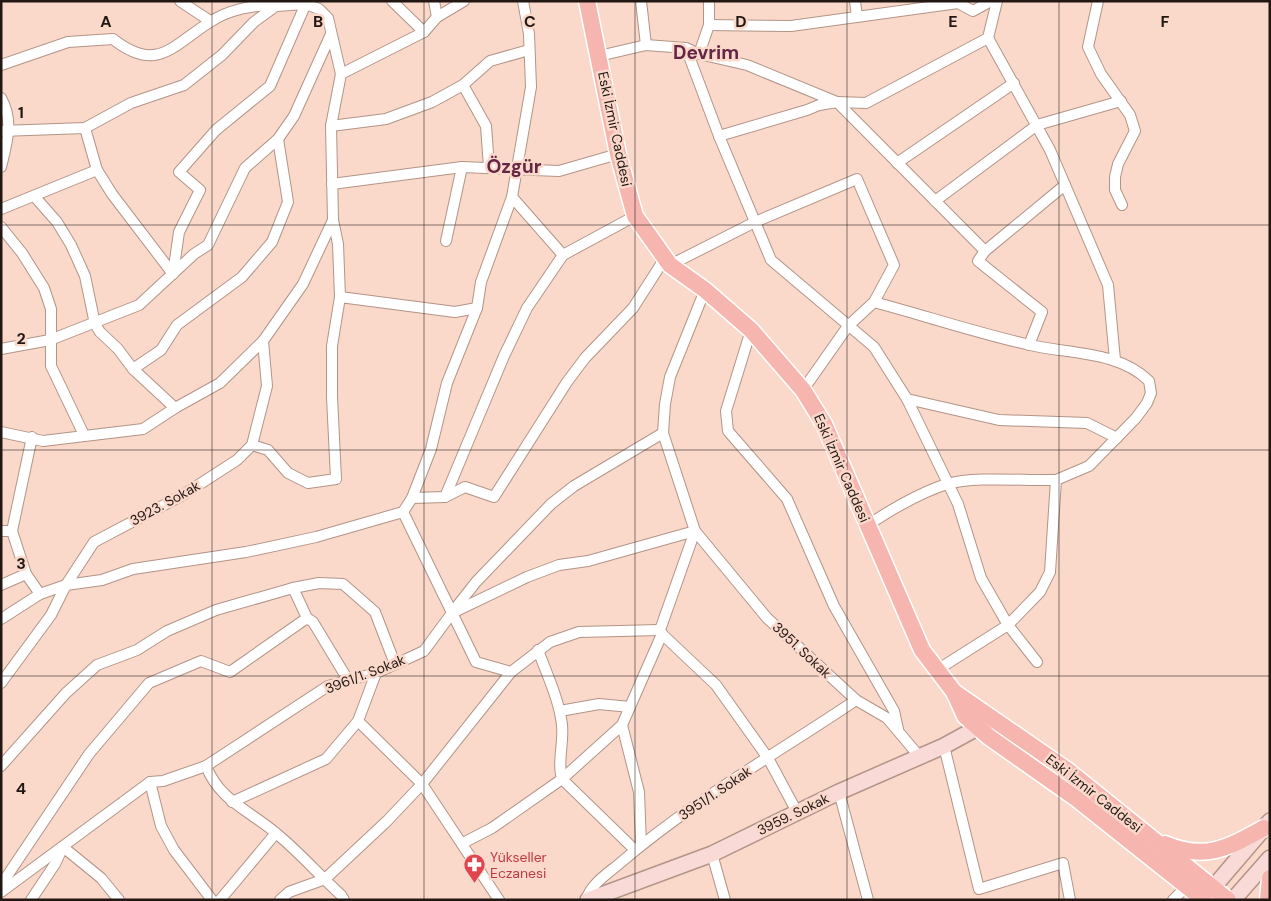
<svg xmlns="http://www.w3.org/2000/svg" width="1271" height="901" font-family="'DM Sans',sans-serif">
  <rect width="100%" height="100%" fill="#fad9cb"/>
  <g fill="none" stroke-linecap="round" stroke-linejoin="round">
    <defs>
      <g id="street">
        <polyline points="180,1 210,21"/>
        <polyline points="392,1 424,32"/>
        <polyline points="434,1 437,17"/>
        <polyline points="641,1 646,45"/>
        <polyline points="855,1 857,17"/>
        <polyline points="1098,1 1088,47 1101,74 1130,115 1135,131 1118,164 1115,177 1115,190 1122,205"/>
        <polyline points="709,25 791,26 958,3 973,11 991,1"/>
        <polyline points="988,38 1050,150 1108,285 1115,360"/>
        <polyline points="686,48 719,136 771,260 874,347 907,399 958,504 981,578 1008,625 1037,662"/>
        <polyline points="699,54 709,25 709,1"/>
        <polyline points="599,56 646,45 686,48 699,54 747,65 837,102 985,251 978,261 1042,312 1029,345"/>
        <path d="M 1,65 L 68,42 L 113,39 C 157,74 173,45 210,22 C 228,10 254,4 276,6"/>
        <polyline points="463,85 486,126 489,167"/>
        <path d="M 1,98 C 14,121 7,142 1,167"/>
        <polyline points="331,126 386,119 432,102 463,85 490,61 529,50"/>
        <polyline points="85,128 97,170 112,194 173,274"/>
        <polyline points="1,131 85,128 131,103 184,85 222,55 254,22 276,6 306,4 319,9 328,18 341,74"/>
        <polyline points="719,136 807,110 819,105 837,102 866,103 988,38 997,1"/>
        <polyline points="897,163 1014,83"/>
        <polyline points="332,184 462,167 559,171 618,154"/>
        <polyline points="35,197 57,222 71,245 85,276 95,324 100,332 118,349 133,369 175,408"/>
        <polyline points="512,197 563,255"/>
        <polyline points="935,201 1037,125 1121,101"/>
        <polyline points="1,209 97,170"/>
        <polyline points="333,220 338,244 340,297"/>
        <polyline points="1,227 22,253 44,288 51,309 51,366 84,435"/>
        <polyline points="446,241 462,167"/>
        <polyline points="985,251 1065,185"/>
        <polyline points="670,265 755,222 857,179 894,265 874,302 848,326 803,390"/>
        <polyline points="173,274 179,232 200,190 179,172 216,130 270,86 307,1"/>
        <path d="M 874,302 C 926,316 977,333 1030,345 C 1069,354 1119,351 1149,381 L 1151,393 L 1147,403 L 1136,418 L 1089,466 L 1056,480 L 1050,572 L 1040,592 L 1008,625 L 937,670"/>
        <polyline points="751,330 726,411 728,431 787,499 834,606 894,711 898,729"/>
        <polyline points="1,349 50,340 139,305 194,254 208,245 245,168 278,139 294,116 331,34"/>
        <polyline points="133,369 161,350 177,325 242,277 272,242 288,202 278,139"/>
        <polyline points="907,399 999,420 1087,423 1117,438"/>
        <polyline points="1,432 43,441 143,429 175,408 220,383 263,341 303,284 333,220 331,126 341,74 424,32 437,17 464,1"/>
        <polyline points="252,445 268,450 288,473 308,483 336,479 332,397 332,346 340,297 455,312 477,308"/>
        <polyline points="445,497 504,356 527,308 563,255 635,216"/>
        <polyline points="412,498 445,497 465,487 494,497 567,382 585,358 633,308 665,258"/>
        <polyline points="403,512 476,662 511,672"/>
        <path d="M 868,525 C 892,509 919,493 947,484 C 975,476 1025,481 1056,480"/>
        <polyline points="1,531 12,531"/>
        <polyline points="26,574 12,531 32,437"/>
        <polyline points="1,585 26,574 40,594 66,585 94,542 183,495 237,460 252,445 267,386 263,341"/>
        <polyline points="293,588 307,618"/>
        <polyline points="454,610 476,582 551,504 574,486 663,433"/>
        <polyline points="1,619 40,594"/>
        <polyline points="662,634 716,685 768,758 797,812"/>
        <path d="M 538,650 C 547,675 559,699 562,725 C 564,742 557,763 562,779 L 635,850"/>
        <polyline points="376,673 358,721 422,784 499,900"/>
        <polyline points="1,683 51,615 66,585 102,580 133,569 246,552 316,537 403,512 412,498 431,449 447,383 477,308 481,282 512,197 531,87 529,34 523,1"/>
        <polyline points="560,711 599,704 630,707"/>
        <polyline points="622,725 639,792 641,845"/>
        <polyline points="944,746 979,889 1063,863 1070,900"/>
        <polyline points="1,766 66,693 97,665 137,650 167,631 216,610 293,588 319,583 343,584 375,612 395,664"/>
        <path d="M 206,766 C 220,801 249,810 277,834 C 299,852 319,875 341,895 L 344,900"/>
        <polyline points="150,782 161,826 174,850 212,900"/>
        <polyline points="839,792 868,900"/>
        <polyline points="232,802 326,759 358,721"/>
        <polyline points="463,843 492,828 562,779 622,725 662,634 660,630 695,531 663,433 665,404 670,377 705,290"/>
        <polyline points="712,854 725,900"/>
        <polyline points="1,885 89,754 149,683 201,661 230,672 307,618 313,622 348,680"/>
        <polyline points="1,892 150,782 163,781 206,766 328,686 376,673 424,651 452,613 527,577 559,565 588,561 695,531 767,618 856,700 887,718 919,756"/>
        <polyline points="31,900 55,864 63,847 101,878 119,900"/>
        <polyline points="220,900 276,833"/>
        <polyline points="280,900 289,892 325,879 387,821 422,784 511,672 550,642 579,632 660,630"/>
        <path d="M 586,900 C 591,884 607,874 619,864 C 692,801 776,754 856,700"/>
        <polyline points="1173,900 1188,885"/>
      </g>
      <g id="secondary">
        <polyline points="1206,896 1270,821"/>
        <polyline points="588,900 712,854 839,792 944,746 988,722"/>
        <polyline points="1233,900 1270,858"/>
      </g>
      <g id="primary">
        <polyline points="587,1 618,154 635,216 670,265 705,290 751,330 803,390 824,424 922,650 954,692 965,716 989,737 1077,799 1204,900"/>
        <polyline points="954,692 1067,770 1228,900"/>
        <path d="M 1165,844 C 1205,861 1228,848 1264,828"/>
        <polyline points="1268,900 1270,878"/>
      </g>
    </defs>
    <use href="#street" stroke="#b39487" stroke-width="12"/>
    <use href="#secondary" stroke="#b39487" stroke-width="18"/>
    <use href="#primary" stroke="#fff" stroke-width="19"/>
    <use href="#street" stroke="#fff" stroke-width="10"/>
    <use href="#secondary" stroke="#fadad7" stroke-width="15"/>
    <use href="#primary" stroke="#f6b6af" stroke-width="16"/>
  </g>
  <path fill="none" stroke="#221712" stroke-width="1" stroke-opacity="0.55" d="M 212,1 L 212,900M 424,1 L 424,900M 635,1 L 635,900M 847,1 L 847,900M 1059,1 L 1059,900M 1,225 L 1270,225M 1,450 L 1270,450M 1,676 L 1270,676"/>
  <defs>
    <symbol id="pharmacy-pin" viewBox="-11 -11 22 30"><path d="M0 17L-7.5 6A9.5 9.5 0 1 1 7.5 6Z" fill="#e0444e" stroke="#fad9cb"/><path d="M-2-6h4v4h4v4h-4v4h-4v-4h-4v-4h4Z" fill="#fff"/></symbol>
  </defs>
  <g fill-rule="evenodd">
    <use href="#pharmacy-pin" x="462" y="852" width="25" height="34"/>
  </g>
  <g text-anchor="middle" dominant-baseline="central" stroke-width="5" stroke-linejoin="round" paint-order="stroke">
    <g font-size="14" fill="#221712" stroke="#fad9cb">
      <text transform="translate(615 129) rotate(78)">Eski İzmir Caddesi</text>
      <text transform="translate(842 468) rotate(66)">Eski İzmir Caddesi</text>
      <text transform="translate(165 503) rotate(-29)">3923. Sokak</text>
      <text transform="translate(802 650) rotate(43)">3951. Sokak</text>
      <text transform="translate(365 674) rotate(-21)">3961/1. Sokak</text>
      <text transform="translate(715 793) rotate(-34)">3951/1. Sokak</text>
      <text transform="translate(1094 793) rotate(38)">Eski İzmir Caddesi</text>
      <text transform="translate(793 814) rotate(-26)">3959. Sokak</text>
    </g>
    <g font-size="14" fill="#be3a42" stroke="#fad9cb" text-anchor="start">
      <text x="490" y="857">Yükseller<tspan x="490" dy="16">Eczanesi</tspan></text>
    </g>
    <g font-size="19" font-weight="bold" fill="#652545" stroke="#fad9cb">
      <text x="706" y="52">Devrim</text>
      <text x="514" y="166">Özgür</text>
    </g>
  </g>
  <g font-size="16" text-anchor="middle" font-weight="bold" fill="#221712" stroke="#fad9cb" stroke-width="5" stroke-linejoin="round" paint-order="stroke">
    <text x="106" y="27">A</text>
    <text x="318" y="27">B</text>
    <text x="530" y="27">C</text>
    <text x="741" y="27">D</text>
    <text x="953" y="27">E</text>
    <text x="1165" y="27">F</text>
    <text x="21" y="118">1</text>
    <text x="21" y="344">2</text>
    <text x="21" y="569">3</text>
    <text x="21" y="794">4</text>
  </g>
  <rect width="1271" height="901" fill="none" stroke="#221712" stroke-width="5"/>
</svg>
